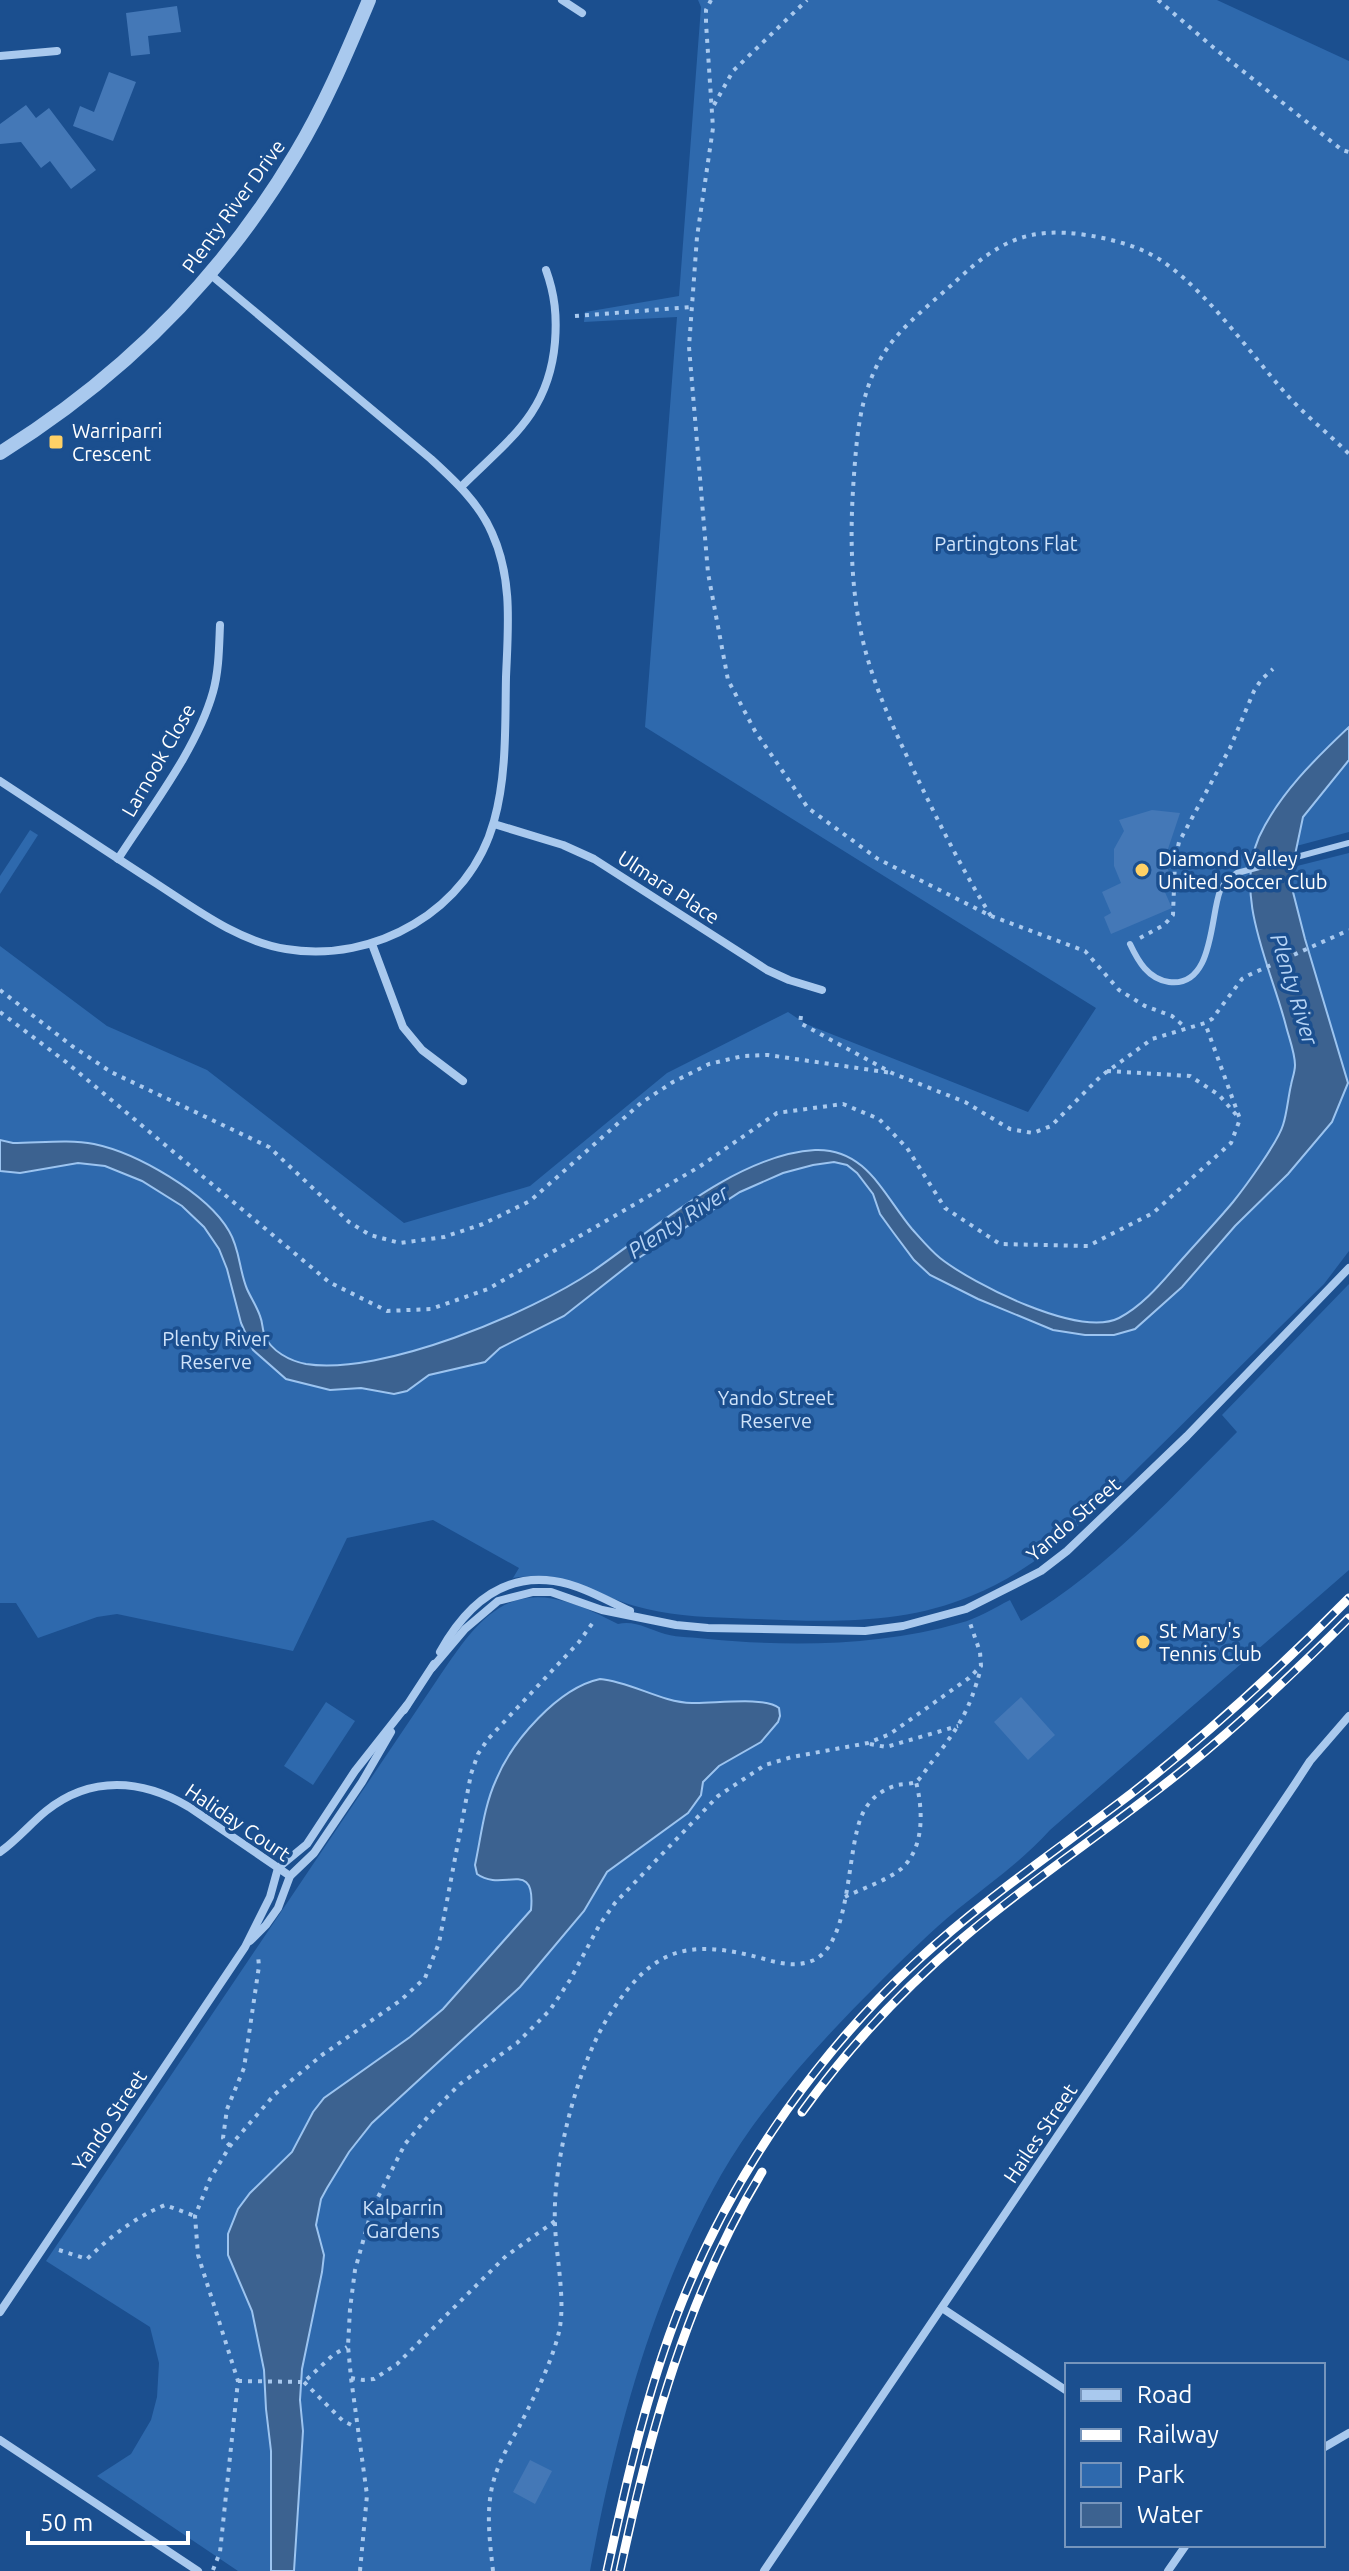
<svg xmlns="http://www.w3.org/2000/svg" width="1349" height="2571" font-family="Ubuntu,sans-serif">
  <rect width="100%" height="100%" fill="#1b4f8f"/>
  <g fill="#2e69ad">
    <path d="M 698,0 L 1217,0 L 1349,61 L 1349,832 L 1270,853 L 1269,873 L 1349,853 L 1349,1251 L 1324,1284 C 1264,1342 1206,1401 1147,1459 C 1093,1512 1042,1568 971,1596 C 895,1628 811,1621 731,1618 C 699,1617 666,1615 635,1606 C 586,1592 569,1569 513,1578 L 519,1568 L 433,1520 L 347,1538 L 293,1651 L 117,1614 L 97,1617 L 38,1638 L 16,1603 L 0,1603 L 0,946 L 107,1026 L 207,1070 L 404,1223 L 530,1186 L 667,1073 L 788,1012 L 806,1024 L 1028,1112 L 1096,1008 L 645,727 L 677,317 L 584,322 L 585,312 L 679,296 L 701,7 Z"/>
    <polygon points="30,830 38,835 0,894 0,876"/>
    <path d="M 1349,1284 L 1349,1570 L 1050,1830 C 1022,1861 990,1883 958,1909 C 930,1932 904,1958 878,1984 C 821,2041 762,2104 721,2175 C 652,2296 615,2435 590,2571 L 238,2571 L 97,2476 L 131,2454 L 151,2420 L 157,2397 L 159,2363 L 150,2327 L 46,2261 L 437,1680 C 470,1632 500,1581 567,1602 C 585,1607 602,1616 618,1624 C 635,1620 650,1630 665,1634 C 679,1638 695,1637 708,1639 C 790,1647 881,1646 960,1623 C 977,1619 994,1608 1010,1600 L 1021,1621 C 1104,1572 1169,1500 1237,1432 L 1222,1415 Z"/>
    <polygon points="326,1702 355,1721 313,1785 284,1766"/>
  </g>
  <g fill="#3c6290" stroke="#9cc4f0" stroke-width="2">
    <path d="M 1349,727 L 1349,760 L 1303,817 L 1291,874 L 1292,888 L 1305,939 L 1348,1083 L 1332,1122 L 1288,1174 L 1235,1226 L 1182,1287 L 1135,1329 L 1114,1335 L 1085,1335 L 1053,1330 L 978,1299 L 930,1275 L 914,1260 L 893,1232 L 880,1214 L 873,1194 L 857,1173 L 847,1165 L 834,1162 L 813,1165 L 783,1173 L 740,1192 L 634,1261 L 564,1316 L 500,1348 L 485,1362 L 429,1375 L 407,1391 L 394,1394 L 361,1388 L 330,1390 L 286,1379 L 253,1350 L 241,1323 L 227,1269 L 219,1249 L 204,1227 L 182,1206 L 142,1181 L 105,1166 L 78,1163 L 20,1173 L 0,1171 L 0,1140 L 13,1143 C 39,1143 69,1139 94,1144 C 137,1153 207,1193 229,1231 C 240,1249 239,1270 247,1289 C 251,1298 257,1307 260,1316 C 263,1323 262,1330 265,1336 C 271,1351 290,1361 306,1364 C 381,1376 531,1313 593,1271 C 654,1229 738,1154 815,1150 C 866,1148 883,1194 912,1229 C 921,1239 930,1250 940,1258 C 973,1284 1079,1338 1119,1318 C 1146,1304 1165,1278 1185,1256 C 1201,1238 1218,1220 1233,1202 C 1245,1187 1278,1142 1283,1125 C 1287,1113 1288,1098 1291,1085 C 1292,1079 1295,1072 1295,1065 C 1295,1053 1289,1038 1286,1026 C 1271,967 1233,897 1259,837 C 1279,794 1315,759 1349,727 Z"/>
    <path d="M 600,1679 C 632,1682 660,1702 692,1703 C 712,1704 765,1696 779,1708 L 780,1716 L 778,1722 L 761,1742 L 719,1766 L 703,1782 L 701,1795 L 688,1813 L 607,1872 L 584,1911 L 520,1987 L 372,2123 L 349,2152 L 327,2188 L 321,2199 L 316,2225 L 324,2255 L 322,2272 L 302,2369 L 300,2400 L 303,2431 L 294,2571 L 271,2571 L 271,2451 L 266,2409 L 264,2370 L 252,2311 L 228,2255 L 228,2234 L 238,2209 L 250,2193 L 292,2152 L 313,2112 L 324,2098 L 410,2037 L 443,2009 L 531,1910 C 536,1857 503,1893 477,1874 L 475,1865 C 481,1837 484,1806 496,1780 C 512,1741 558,1688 600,1679 Z"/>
  </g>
  <g fill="#4478b7">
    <polygon points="177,6 181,32 148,36 150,54 131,56 126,13"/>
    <polygon points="109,72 136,82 113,141 73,126 80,106 94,112"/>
    <polygon points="26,105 36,118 49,108 96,170 71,189 50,161 41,168 21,142 0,144 0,124"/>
    <polygon points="1152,810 1180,813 1164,861 1170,874 1159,879 1172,908 1111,934 1104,917 1111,913 1102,892 1121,883 1114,866 1114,849 1124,831 1119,820"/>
    <polygon points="1021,1697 1055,1735 1028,1760 994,1722"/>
    <polygon points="530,2460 552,2471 535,2504 513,2492"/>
  </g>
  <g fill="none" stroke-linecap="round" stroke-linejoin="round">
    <g stroke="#a9c9ee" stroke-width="4" stroke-dasharray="4 6" stroke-linecap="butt">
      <path d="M 711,0 L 706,10 L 706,23 L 713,128 L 697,237 L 689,347 L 708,573 L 728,680 L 755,731 L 808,808 L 878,859 L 991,916 C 961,868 936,817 912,767 C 892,725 872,682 862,637 C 850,584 850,528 854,475 C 857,434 860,395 881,358 C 898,328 931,304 956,281 C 998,242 1028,226 1086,235 C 1106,238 1126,243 1144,251 C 1196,274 1249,353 1288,396 C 1307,417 1329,434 1349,454"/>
      <polyline points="1158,0 1214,48 1342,150 1349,152"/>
      <polyline points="714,105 733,71 807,0"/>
      <polyline points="575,316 692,307"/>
      <polyline points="991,916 1085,951 1119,990 1145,1006 1172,1016 1185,1027"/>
      <polyline points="1140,938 1164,925 1173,915 1175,860 1179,842 1230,748 1254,691 1261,680 1273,669"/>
      <polyline points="0,990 72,1046 111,1072 269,1147 349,1222 370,1235 400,1243 444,1237 483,1224 530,1201 641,1103 673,1082 709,1064 743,1056 768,1055 892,1073"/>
      <polyline points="0,1012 66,1062 329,1282 387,1311 431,1309 488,1289 699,1167 777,1113 843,1104 879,1119 907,1148 945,1208 1000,1244 1088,1246 1153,1213 1231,1143 1240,1119 1205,1023"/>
      <polyline points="801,1016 800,1023 892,1073 965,1102 1010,1129 1033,1133 1051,1126 1101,1076 1152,1039 1205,1023 1212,1019 1242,979 1249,975 1349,930"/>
      <polyline points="1107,1071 1190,1076 1219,1095 1239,1118"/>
      <polyline points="870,1744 886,1747 958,1726"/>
      <path d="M 845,1897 C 863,1888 886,1881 901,1869 C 925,1848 923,1809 916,1782"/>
      <polyline points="230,2146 223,2138 227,2109 244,2068 259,1966 258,1956"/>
      <path d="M 59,2250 L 87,2259 C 111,2236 134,2218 165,2205 L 195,2216"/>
      <polyline points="351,2378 363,2380 374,2379 397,2364 506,2256 555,2221"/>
      <polyline points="238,2381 304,2382 333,2355 347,2347"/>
      <polyline points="304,2382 343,2421 356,2427"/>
      <polyline points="213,2570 220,2552 238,2381 198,2255 195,2216 210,2179 230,2146 275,2094 322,2055 401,2000 425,1978 439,1943 471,1774 478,1754 488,1739 579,1642 594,1621"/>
      <polyline points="360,2571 367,2495 351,2378 348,2346 350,2309 355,2270 372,2209 405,2144 431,2113 460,2084 517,2043 550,2010 570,1980 600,1924 615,1903 718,1796 765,1765 792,1757 868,1743 890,1734 969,1678 981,1666 980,1652 970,1623"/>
      <path d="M 493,2571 C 490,2543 486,2515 492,2487 C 497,2465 508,2446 519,2427 C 534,2397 551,2365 559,2332 C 566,2300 556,2257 555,2224 C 552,2164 578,2061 612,2011 C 654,1947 689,1939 761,1958 C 778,1963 796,1968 814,1960 C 852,1941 846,1851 862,1815 C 869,1799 882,1789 898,1785 C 903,1784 911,1784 916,1782 C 921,1778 927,1768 931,1763 C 959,1727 969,1712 981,1668"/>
    </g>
    <path stroke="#a9c9ee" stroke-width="6" d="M 1130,944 C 1138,961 1148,979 1169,982 C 1214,988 1210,916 1220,891 C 1223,883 1230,878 1237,873 L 1349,843"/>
    <g stroke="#a9c9ee" stroke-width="8">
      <polyline points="562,0 582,13"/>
      <polyline points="0,56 57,51"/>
      <path d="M 461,487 C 508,440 549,414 555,342 C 557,316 555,295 546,270"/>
      <path d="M 0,781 C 52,815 104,850 157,884 C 197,910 238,941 286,949 C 374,964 470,910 494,821 C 507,775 505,724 506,677 C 508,628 513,579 492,533 C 479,503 455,481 431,459 L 211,275"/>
      <polyline points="494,824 563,845 594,859 767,970 789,980 822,990"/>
      <path d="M 118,859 C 150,809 197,749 213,692 C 219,671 219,647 220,625"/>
      <polyline points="372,944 403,1027 422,1050 463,1081"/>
      <path d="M 440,1652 C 464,1609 500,1573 554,1581 C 581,1585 606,1600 630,1611"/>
      <polyline points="432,1668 465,1629 498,1601 533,1592 551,1592 602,1610 676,1625 708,1628 865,1631 903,1626 966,1609 1041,1571 1067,1551 1187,1436 1349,1268"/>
      <polyline points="404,1710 434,1664"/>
      <path d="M 0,1852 C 17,1840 30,1824 46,1811 C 91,1775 142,1779 189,1807 L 290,1876"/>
      <polyline points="250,1941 266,1925 278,1908 290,1876 314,1853 362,1782 391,1732"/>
      <polyline points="942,2308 1067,2391"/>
      <polyline points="0,2312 245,1947 270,1897 278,1868 307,1844 355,1771 407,1705"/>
      <polyline points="0,2440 198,2571"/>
      <polyline points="1323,2448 1349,2433"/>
      <polyline points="764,2571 1295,1784 1310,1761 1349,1716"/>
      <polyline points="1168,2571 1186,2545"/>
    </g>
    <path stroke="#a9c9ee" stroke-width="14" d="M 0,453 C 122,377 223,276 296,153 C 325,105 347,52 369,0"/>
    <defs>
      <g id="rail">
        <path d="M 802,2112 C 848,2048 902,1990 962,1939 C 1031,1880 1108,1830 1179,1773 C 1239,1725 1295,1672 1349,1618"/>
        <path d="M 607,2571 C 628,2474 650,2376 689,2285 C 740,2164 821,2050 917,1961 C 984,1899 1060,1848 1132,1793 C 1209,1733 1280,1668 1349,1598"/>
        <path d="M 620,2571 C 650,2431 687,2295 762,2172"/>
      </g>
    </defs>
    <use href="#rail" stroke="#fff" stroke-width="9"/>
    <use href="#rail" stroke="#1b4f8f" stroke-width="6" stroke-dasharray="18" stroke-linecap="butt"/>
  </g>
  <g fill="#ffd166" stroke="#1b4f8f" stroke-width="3">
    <rect x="48" y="434" width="16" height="16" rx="4"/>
    <circle cx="1142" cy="870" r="8"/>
    <circle cx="1143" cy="1642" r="8"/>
  </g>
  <g text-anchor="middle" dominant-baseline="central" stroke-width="7" stroke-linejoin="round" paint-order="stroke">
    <g font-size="20" fill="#fff" stroke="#1b4f8f">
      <text transform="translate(233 206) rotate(-54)">Plenty River Drive</text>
      <text transform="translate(158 760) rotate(-60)">Larnook Close</text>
      <text transform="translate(669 887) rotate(33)">Ulmara Place</text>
      <text transform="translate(1073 1519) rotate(-41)">Yando Street</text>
      <text transform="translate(238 1822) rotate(34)">Haliday Court</text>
      <text transform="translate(109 2120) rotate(-56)">Yando Street</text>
      <text transform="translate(1040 2133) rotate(-56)">Hailes Street</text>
    </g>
    <g font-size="20" fill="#fff" stroke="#1b4f8f" text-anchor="start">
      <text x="72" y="430">Warriparri<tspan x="72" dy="23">Crescent</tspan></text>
      <text x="1158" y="858">Diamond Valley<tspan x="1158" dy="23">United Soccer Club</tspan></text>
      <text x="1159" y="1630">St Mary's<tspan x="1159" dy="23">Tennis Club</tspan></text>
    </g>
    <g font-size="20" fill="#cfe3fa" stroke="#1b4f8f">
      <text x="1006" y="543">Partingtons Flat</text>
      <text x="216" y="1338">Plenty River<tspan x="216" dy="23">Reserve</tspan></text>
      <text x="776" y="1397">Yando Street<tspan x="776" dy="23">Reserve</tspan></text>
      <text x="403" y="2207">Kalparrin<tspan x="403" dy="23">Gardens</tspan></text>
    </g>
    <g font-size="22" font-style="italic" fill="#b5d3f5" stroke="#1b4f8f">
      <text transform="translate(1295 989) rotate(73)">Plenty River</text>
      <text transform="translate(678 1221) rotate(-33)">Plenty River</text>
    </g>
  </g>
  <rect x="1065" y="2363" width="260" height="184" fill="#1b4f8f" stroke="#7695bc" stroke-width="2"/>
  <rect x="1081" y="2389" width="40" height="12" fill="#a9c9ee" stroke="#7695bc" stroke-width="2"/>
  <text x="1137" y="2403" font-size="24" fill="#ffffff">Road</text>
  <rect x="1081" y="2429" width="40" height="12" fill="#ffffff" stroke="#7695bc" stroke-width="2"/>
  <text x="1137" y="2443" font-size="24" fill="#ffffff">Railway</text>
  <rect x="1081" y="2463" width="40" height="24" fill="#2e69ad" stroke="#7695bc" stroke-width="2"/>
  <text x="1137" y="2483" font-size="24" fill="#ffffff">Park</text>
  <rect x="1081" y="2503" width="40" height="24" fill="#3c6290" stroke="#7695bc" stroke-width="2"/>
  <text x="1137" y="2523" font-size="24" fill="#ffffff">Water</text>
  <path d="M28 2531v12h160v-12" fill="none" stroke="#ffffff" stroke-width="4"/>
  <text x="40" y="2531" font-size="24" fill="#ffffff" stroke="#1b4f8f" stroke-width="6" paint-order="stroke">50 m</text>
</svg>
